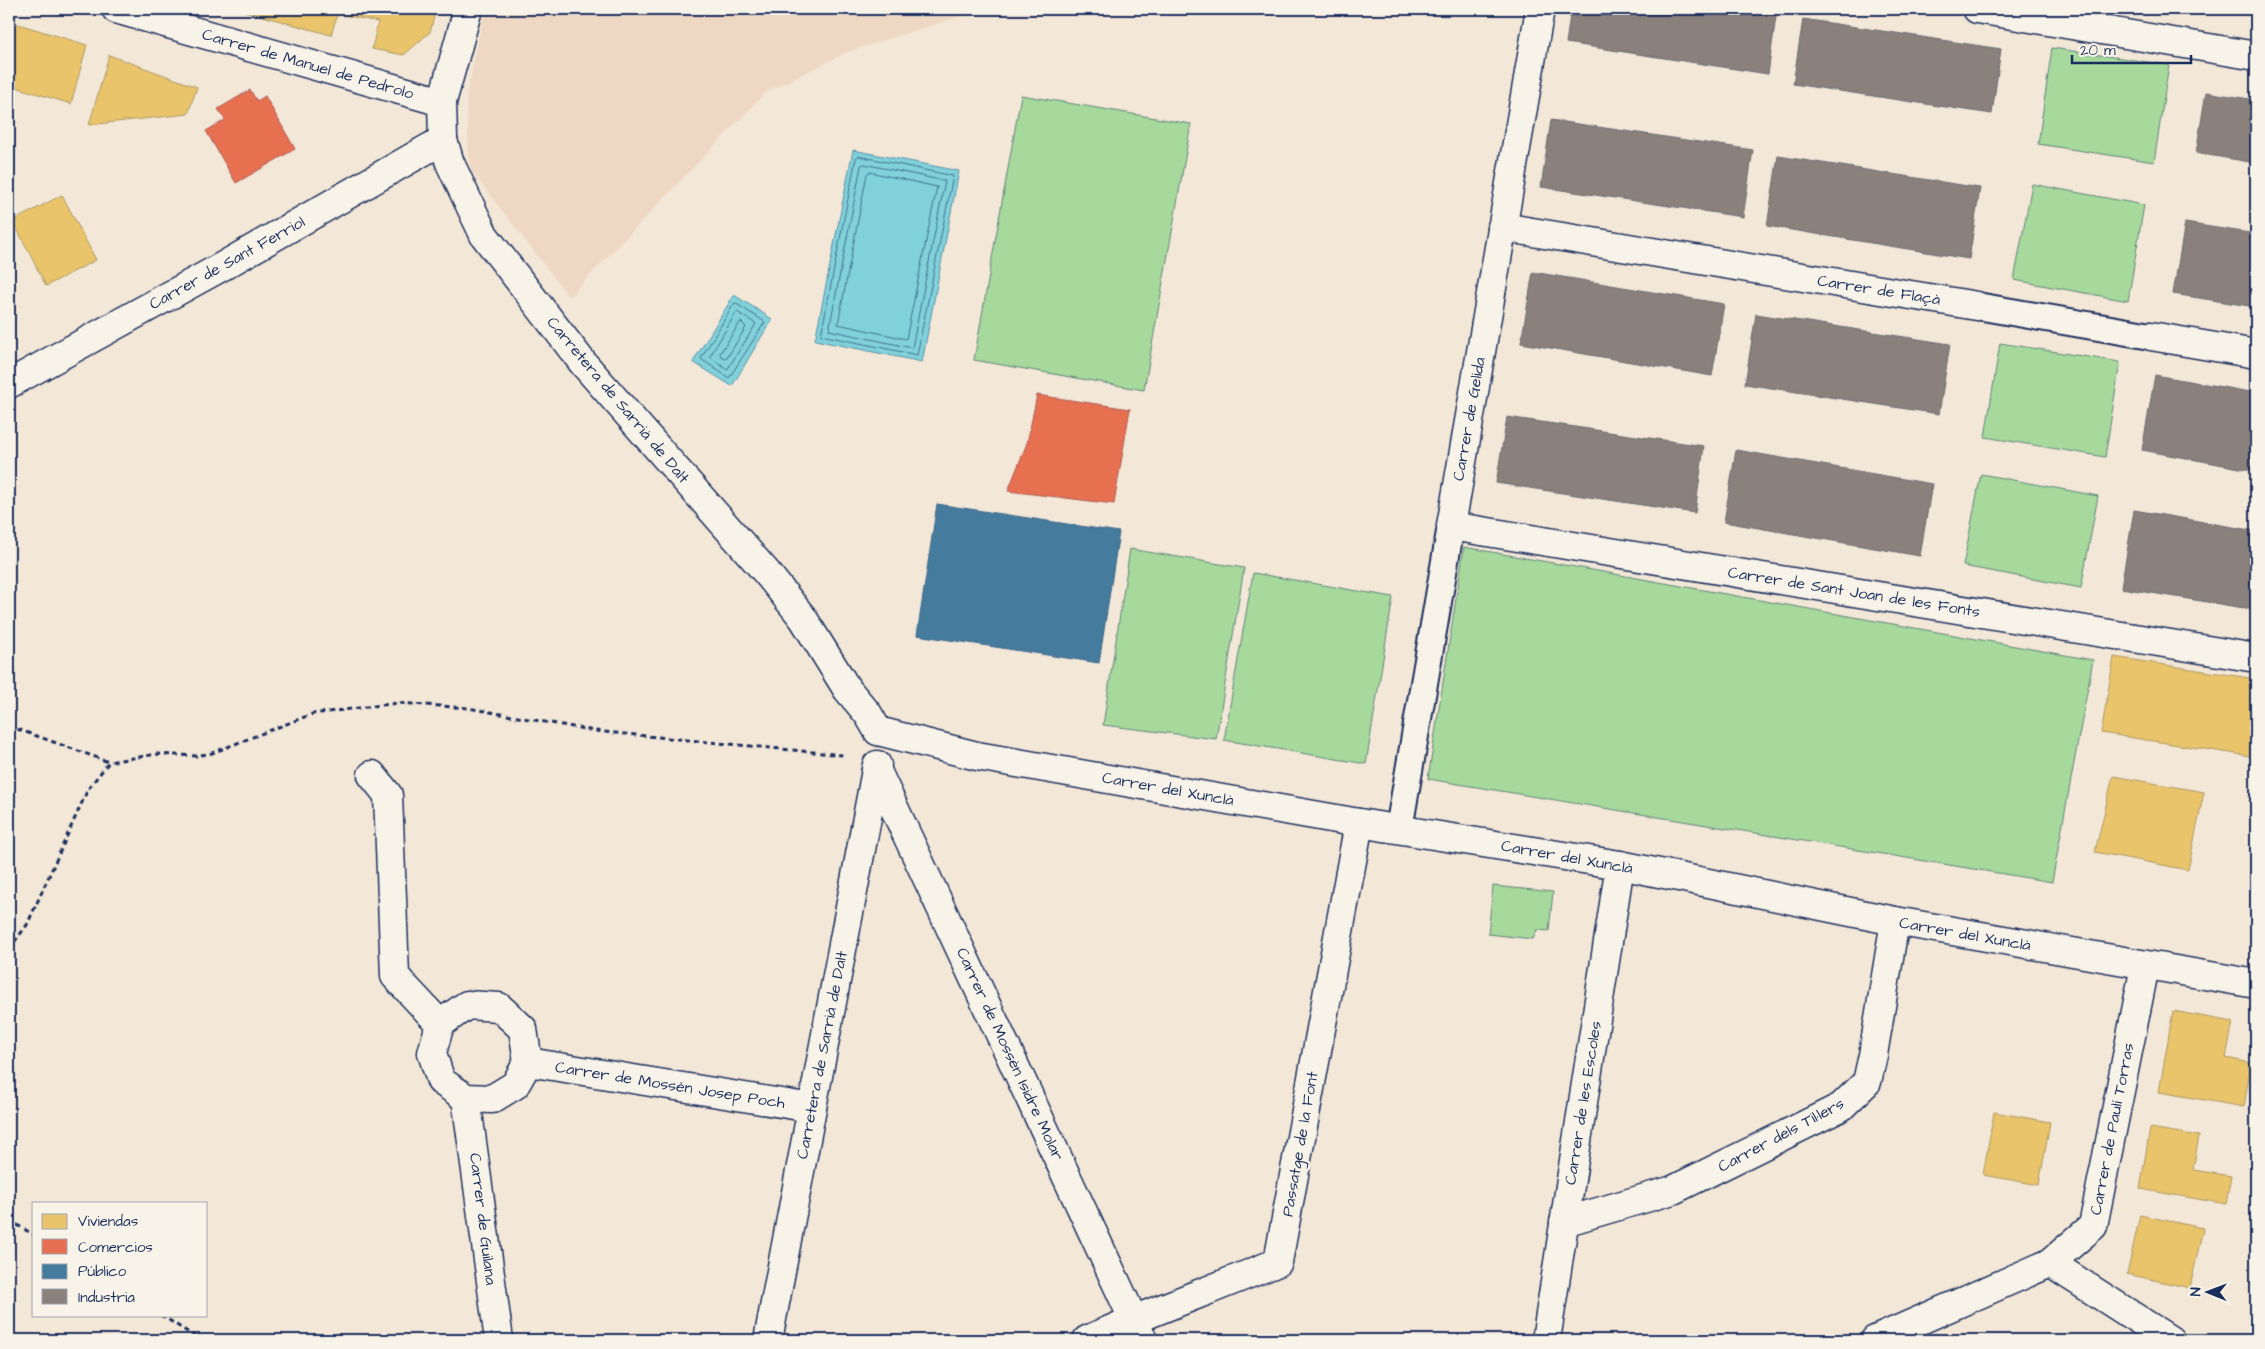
<svg xmlns="http://www.w3.org/2000/svg" width="2265" height="1349" font-family="'Architects Daughter',sans-serif">
  <rect width="100%" height="100%" fill="#f3e7d7"/>
  <filter id="ink" filterUnits="userSpaceOnUse"><feTurbulence type="fractalNoise" baseFrequency=".02" numOctaves="2"/><feDisplacementMap in="SourceGraphic" scale="10" xChannelSelector="R" yChannelSelector="G"/><feConvolveMatrix kernelMatrix="1 2 1 2 8 2 1 2 1" color-interpolation-filters="sRGB"/></filter>
  <g filter="url(#ink)">
    <polygon fill="#eed8c3" points="485,9 978,9 955,18 847,52 766,92 569,297 470,169 466,98"/>
    <g fill="#a6d99b" stroke="#60847c">
      <polygon points="2052,48 2169,65 2154,162 2038,144"/>
      <polygon points="1021,95 1191,124 1144,390 974,360"/>
      <polygon points="2032,184 2144,205 2128,301 2014,280"/>
      <polygon points="2000,343 2120,362 2105,457 1985,437"/>
      <polygon points="1981,474 2098,496 2081,588 1963,566"/>
      <polygon points="1464,547 2093,660 2052,882 1428,779"/>
      <polygon points="1130,549 1244,568 1216,739 1103,725"/>
      <polygon points="1253,573 1393,597 1366,764 1224,740"/>
      <polygon points="1493,886 1553,892 1549,931 1537,930 1533,939 1488,934"/>
    </g>
    <g fill="#80d1da" stroke="#5890a8">
      <polygon points="853,150 959,171 922,362 815,340"/>
      <polygon points="734,295 772,319 732,386 693,362"/>
    </g>
    <g fill="#e9c46a" stroke="#ab9766">
      <polygon points="237,9 339,9 331,35"/>
      <polygon points="339,9 436,9 430,32 404,55 372,49 378,22 338,14"/>
      <polygon points="15,23 87,45 71,104 9,85 9,44"/>
      <polygon points="109,55 197,87 188,114 89,125"/>
      <polygon points="62,195 96,260 46,286 13,221"/>
      <polygon points="2114,657 2256,679 2256,757 2101,733"/>
      <polygon points="2113,776 2204,792 2188,870 2095,852"/>
      <polygon points="2256,839 2256,875 2250,874"/>
      <polygon points="2173,1011 2233,1022 2226,1058 2251,1063 2244,1107 2159,1092"/>
      <polygon points="1994,1112 2050,1122 2039,1185 1983,1175"/>
      <polygon points="2150,1128 2199,1136 2193,1170 2231,1176 2226,1204 2140,1189"/>
      <polygon points="2140,1215 2203,1228 2190,1288 2127,1274"/>
    </g>
    <g fill="#e76f51" stroke="#aa5c55">
      <polygon points="250,90 257,101 265,96 295,149 236,183 206,131 225,120 218,109"/>
      <polygon points="1037,395 1130,409 1114,504 1008,491 1027,443"/>
    </g>
    <polygon fill="#457b9d" stroke="#38648a" points="937,504 1119,532 1099,663 917,635"/>
    <g fill="#8a817c" stroke="#696873">
      <polygon points="1571,9 1777,9 1768,74 1566,43"/>
      <polygon points="1803,19 2001,49 1992,114 1793,84"/>
      <polygon points="2206,92 2256,100 2256,163 2196,153"/>
      <polygon points="1551,120 1753,150 1743,217 1541,187"/>
      <polygon points="1778,156 1980,188 1969,259 1767,226"/>
      <polygon points="2185,223 2256,234 2256,307 2173,294"/>
      <polygon points="1533,272 1724,304 1712,376 1521,343"/>
      <polygon points="1756,314 1950,344 1939,414 1745,384"/>
      <polygon points="2155,375 2256,393 2256,471 2142,450"/>
      <polygon points="1507,417 1704,446 1695,513 1496,483"/>
      <polygon points="1736,450 1932,484 1920,556 1724,522"/>
      <polygon points="2134,510 2256,531 2256,610 2121,588"/>
    </g>
    <g fill="none" stroke-linecap="round" stroke-linejoin="round">
      <g stroke="#437090" stroke-width="1">
        <polygon points="859,156 953,176 917,355 821,335 856,158"/>
        <polygon points="864,164 945,181 912,348 829,330 861,166"/>
        <polygon points="870,172 937,187 906,339 838,324 867,174"/>
        <polygon points="735,303 765,322 729,378 701,359"/>
        <polygon points="737,312 756,324 727,370 710,357"/>
        <polygon points="741,322 746,327 727,358 724,359 720,354"/>
      </g>
      <defs>
        <g id="pedestrian">
          <polyline points="1977,306 2151,336"/>
          <polyline points="1399,829 1451,526"/>
        </g>
        <g id="minor">
          <polyline points="116,9 442,102"/>
          <polyline points="468,9 442,102 443,140 450,163 484,235 583,363 767,573 803,618 847,689 868,714 878,731"/>
          <polyline points="1540,9 1451,526 2256,658"/>
          <polyline points="1977,9 2256,56"/>
          <polyline points="1502,227 1977,306"/>
          <polyline points="2151,336 2256,354"/>
          <polyline points="9,384 223,266 443,140"/>
          <polyline points="878,731 977,756 1359,823 1620,865 1895,921 2256,984"/>
          <polyline points="876,769 1143,1340"/>
          <polyline points="372,775 388,795 395,976 440,1024"/>
          <polygon points="467,1005 499,1007 523,1029 528,1062 515,1085 492,1099 466,1098 441,1081 432,1053 440,1024"/>
          <polyline points="528,1062 812,1108"/>
          <polyline points="466,1098 499,1340"/>
          <polyline points="1564,1222 1673,1190 1841,1107 1867,1082 1873,1055 1895,921"/>
          <polyline points="2050,1263 2170,1340"/>
          <polyline points="768,1340 877,765"/>
          <path d="M 1087,1340 C 1149,1312 1214,1289 1278,1262 L 1359,823"/>
          <polyline points="1546,1340 1620,865"/>
          <polyline points="1875,1340 2050,1263 2093,1226 2145,966"/>
        </g>
      </defs>
      <use href="#pedestrian" stroke="#1b2f5e" stroke-width="30"/>
      <use href="#minor" stroke="#1b2f5e" stroke-width="31"/>
      <g stroke="#1b2f5e" stroke-width="3" stroke-dasharray="5 4" stroke-linecap="butt">
        <polyline points="9,726 109,762"/>
        <polyline points="9,949 27,925 88,789 109,762 157,754 196,756 212,753 312,714 398,703 468,708 595,731 843,755"/>
        <polyline points="9,1220 34,1235"/>
        <polyline points="161,1315 200,1340"/>
      </g>
      <use href="#pedestrian" stroke="#f7f3e8" stroke-width="26"/>
      <use href="#minor" stroke="#f7f3e8" stroke-width="28"/>
    </g>
  </g>
  <g text-anchor="middle" dominant-baseline="central" stroke-width="5" stroke-linejoin="round" paint-order="stroke">
    <g font-size="16" fill="#1b2f5e" stroke="#f7f3e8">
      <text transform="translate(308 64) rotate(16)">Carrer de Manuel de Pedrolo</text>
      <text transform="translate(227 263) rotate(-29)">Carrer de Sant Ferriol</text>
      <text transform="translate(1879 290) rotate(9)">Carrer de Flaçà</text>
      <text transform="translate(618 400) rotate(50)">Carretera de Sarrià de Dalt</text>
      <text transform="translate(1469 419) rotate(-80)">Carrer de Gelida</text>
      <text transform="translate(1854 592) rotate(9)">Carrer de Sant Joan de les Fonts</text>
      <text transform="translate(1168 789) rotate(10)">Carrer del Xunclà</text>
      <text transform="translate(1567 857) rotate(10)">Carrer del Xunclà</text>
      <text transform="translate(1965 934) rotate(10)">Carrer del Xunclà</text>
      <text transform="translate(1010 1054) rotate(65)">Carrer de Mossèn Isidre Molar</text>
      <text transform="translate(822 1055) rotate(-79)">Carretera de Sarrià de Dalt</text>
      <text transform="translate(670 1085) rotate(9)">Carrer de Mossèn Josep Poch</text>
      <text transform="translate(1583 1103) rotate(-81)">Carrer de les Escoles</text>
      <text transform="translate(2112 1129) rotate(-79)">Carrer de Paulí Torras</text>
      <text transform="translate(1781 1135) rotate(-28)">Carrer dels Til·lers</text>
      <text transform="translate(1300 1144) rotate(-80)">Passatge de la Font</text>
      <text transform="translate(483 1219) rotate(83)">Carrer de Guilana</text>
    </g>
  </g>
  <rect width="2265" height="1349" fill="none" stroke="#f7f3e8" stroke-width="30"/>
  <rect x="15" y="15" width="2235" height="1319" fill="none" stroke="#1b2f5e" stroke-width="2" filter="url(#ink)"/>
  <rect x="32" y="1202" width="175" height="115" fill="#f7f3e8" stroke="#9fa5b1"/>
  <rect x="42" y="1214" width="25" height="15" fill="#e9c46a" stroke="#9fa5b1"/>
  <text x="78" y="1226" font-size="15" fill="#1b2f5e">Viviendas</text>
  <rect x="42" y="1239" width="25" height="15" fill="#e76f51" stroke="#9fa5b1"/>
  <text x="78" y="1252" font-size="15" fill="#1b2f5e">Comercios</text>
  <rect x="42" y="1264" width="25" height="15" fill="#457b9d" stroke="#9fa5b1"/>
  <text x="78" y="1276" font-size="15" fill="#1b2f5e">Público</text>
  <rect x="42" y="1289" width="25" height="15" fill="#8a817c" stroke="#9fa5b1"/>
  <text x="78" y="1302" font-size="15" fill="#1b2f5e">Industria</text>
  <g transform="translate(2208 1292) rotate(271)" stroke="#f7f3e8" stroke-width="4" paint-order="stroke">
  <path d="M0-4L9 19L0 12L-9 19Z" fill="#1b2f5e"/>
  <text y="-8" font-size="14" font-weight="bold" text-anchor="middle" fill="#1b2f5e">N</text>
  </g>
  <path d="M2072 55v8h119v-8" fill="none" stroke="#1b2f5e" stroke-width="2.5"/>
  <text x="2080" y="55" font-size="15" fill="#1b2f5e" stroke="#f7f3e8" stroke-width="4" paint-order="stroke">20 m</text>
</svg>
